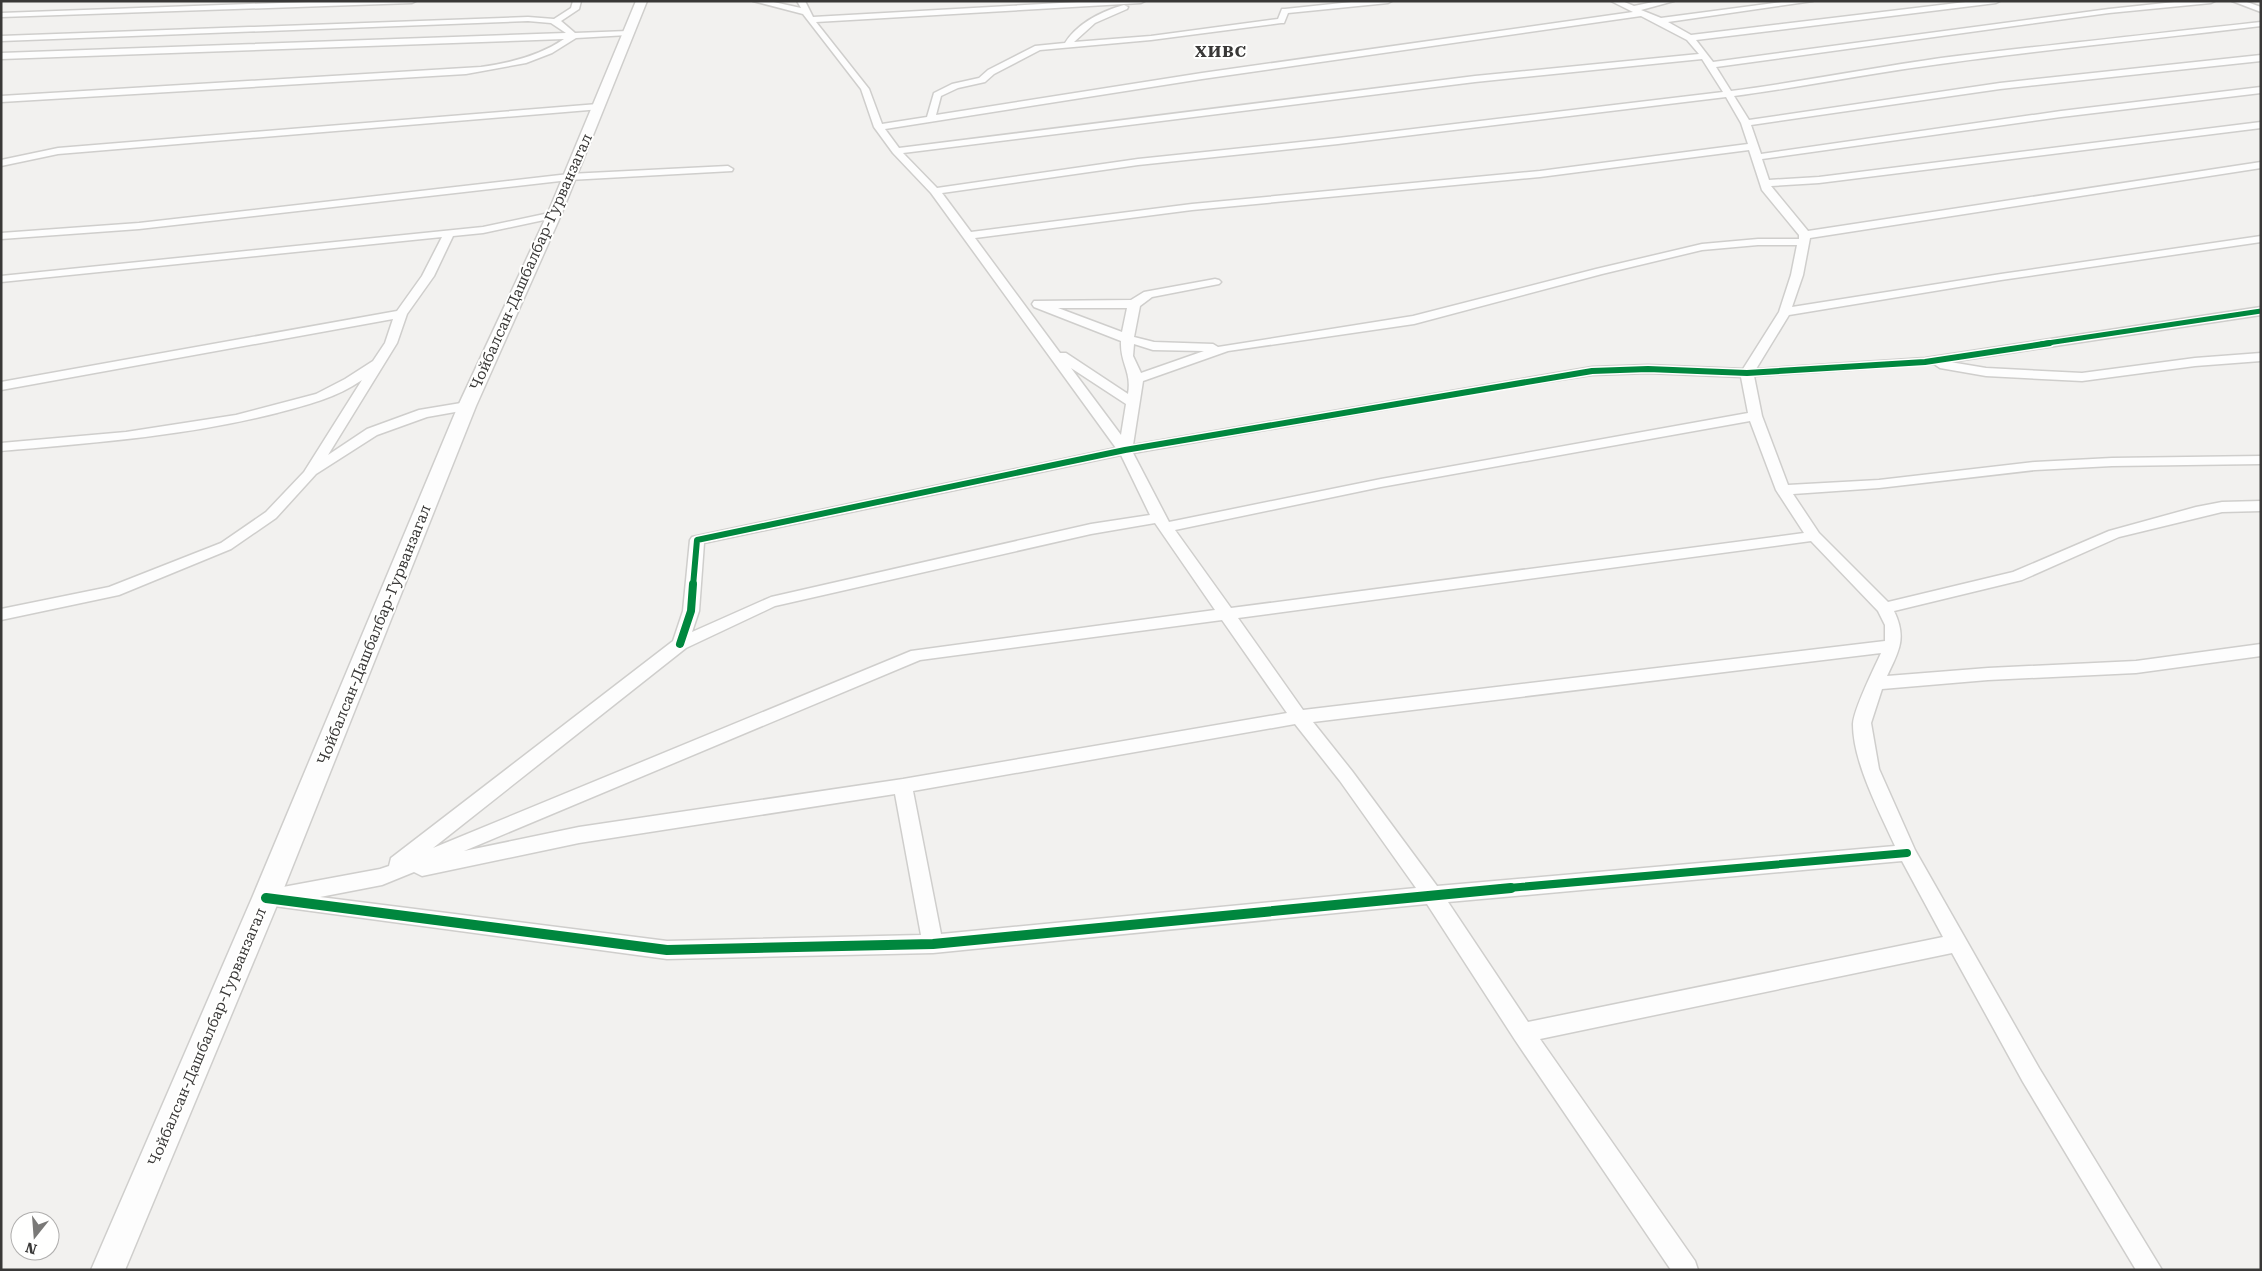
<svg xmlns="http://www.w3.org/2000/svg" width="2262" height="1271" font-family="'Roboto Serif',serif">
  <rect width="100%" height="100%" fill="#f2f1ef"/>
  <g fill="none" stroke-linecap="round" stroke-linejoin="round">
    <defs>
      <g id="street">
        <polygon points="336,1 416,1 412,3 1,17 1,13"/>
        <path d="M 573,1 L 581,1 L 579,9 L 561,21 L 575,33 L 628,31 L 632,33 L 628,35 L 576,38 L 552,53 L 526,63 L 466,74 L 1,102 L 1,96 L 481,67 C 510,63 539,56 564,39 L 1,59 L 1,53 L 566,33 L 551,23 L 528,21 L 1,41 L 1,36 L 528,17 L 554,19 L 571,8 Z"/>
        <path d="M 753,1 L 769,1 L 801,8 L 797,1 L 805,1 L 813,17 L 1096,1 L 1145,1 L 1141,3 L 816,22 L 869,89 L 882,124 L 927,117 L 934,93 L 952,84 L 979,78 L 988,70 L 1035,46 L 1065,43 C 1078,23 1102,11 1124,5 L 1128,7 L 1127,9 L 1095,23 L 1074,42 L 1151,36 L 1278,19 L 1282,9 L 1285,9 L 1361,1 L 1392,1 L 1388,3 L 1288,13 L 1284,23 L 1281,23 L 1151,40 L 1040,50 L 994,74 L 985,82 L 958,88 L 941,96 L 936,115 L 1202,73 L 1633,12 L 1611,1 L 1622,1 L 1634,6 L 1658,1 L 1674,1 L 1641,10 L 1661,18 L 1790,1 L 1813,1 L 1668,22 L 1691,35 L 1974,1 L 2000,1 L 1996,3 L 1696,40 L 1713,62 L 2109,9 L 2184,1 L 2215,1 L 2211,3 L 2109,13 L 1716,67 L 1731,91 C 1801,82 1870,68 1941,58 C 2047,45 2154,34 2261,22 L 2261,26 C 2154,39 2047,49 1940,64 C 1871,73 1803,87 1734,96 L 1749,120 L 2000,83 L 2261,55 L 2261,61 L 2000,89 L 1751,125 L 1761,154 L 2061,111 L 2261,87 L 2261,93 L 2061,117 L 1762,159 L 1769,180 L 1819,177 L 2261,122 L 2261,128 L 1819,183 L 1771,186 L 1808,231 L 2261,162 L 2261,168 L 1810,238 L 1803,275 L 1792,307 L 2001,274 L 2261,236 L 2261,242 L 2001,280 L 1789,315 L 1756,369 L 1925,358 L 2261,307 L 2261,315 L 1950,362 L 1986,368 L 2082,373 L 2195,358 L 2261,353 L 2261,361 L 2195,366 L 2082,381 L 1986,376 L 1940,368 L 1934,364 L 1754,376 L 1762,416 L 1788,485 L 1879,480 L 2035,462 L 2112,458 L 2261,456 L 2261,464 L 2112,466 L 2035,470 L 1879,488 L 1793,494 L 1819,533 L 1888,602 L 2013,572 L 2109,531 L 2196,507 L 2222,502 L 2261,501 L 2261,511 L 2222,512 L 2119,537 L 2022,580 L 1894,611 C 1907,638 1899,651 1887,676 L 1988,668 L 2136,661 L 2261,644 L 2261,656 L 2136,673 L 1988,680 L 1882,689 L 1871,723 L 1879,769 L 1915,850 L 2039,1068 L 2162,1270 L 2136,1270 L 2023,1082 L 1952,953 L 1540,1039 L 1695,1261 L 1698,1270 L 1671,1270 L 1515,1040 L 1427,904 L 933,953 L 667,959 L 259,904 L 256,898 L 259,892 C 268,889 274,890 283,887 L 380,869 L 389,866 L 391,858 L 673,641 L 683,611 L 690,540 L 692,537 L 1116,448 L 931,193 L 893,153 L 874,127 L 861,89 L 803,14 ZM 1641,16 L 1687,40 L 1699,54 L 1475,76 L 899,148 L 885,129 L 1202,79 ZM 1702,59 L 1723,92 L 1338,138 L 1138,159 L 937,188 L 903,153 L 1475,82 ZM 1726,97 L 1741,123 L 1748,144 L 1540,171 L 1192,204 L 971,232 L 942,193 L 1138,165 L 1338,144 ZM 1749,150 L 1762,190 L 1799,235 L 1799,239 L 1758,239 L 1702,244 L 1596,269 L 1413,316 L 1218,347 L 1213,344 L 1154,342 L 1134,337 L 1140,306 L 1152,297 L 1219,284 L 1221,282 L 1219,280 L 1215,279 L 1144,292 L 1131,300 L 1034,301 L 1032,304 L 1034,307 L 1121,341 C 1120,364 1132,371 1128,394 L 1066,353 L 1060,353 L 975,238 L 1192,210 L 1540,177 ZM 1758,245 L 1797,245 L 1791,275 L 1779,312 L 1743,369 L 1648,365 L 1592,367 L 1133,445 L 1143,381 L 1228,351 L 1414,324 L 1602,274 L 1702,250 ZM 1058,308 L 1127,308 L 1122,332 ZM 1134,344 L 1153,350 L 1204,351 L 1141,373 L 1133,356 ZM 1071,368 L 1126,404 L 1121,435 ZM 1648,373 L 1741,377 L 1748,413 L 1381,479 L 1169,522 L 1133,453 L 1512,387 L 1592,375 ZM 1750,421 L 1776,490 L 1804,533 L 1231,608 L 1175,530 L 1381,487 ZM 1121,455 L 1150,515 L 1091,524 L 771,597 L 692,632 L 699,611 L 704,543 ZM 1155,523 L 1215,610 L 911,651 L 433,848 L 686,648 L 775,606 L 1091,534 ZM 1811,541 L 1878,611 L 1885,625 L 1885,641 L 1303,710 L 1238,618 ZM 1222,620 L 1287,713 L 903,779 L 579,827 L 464,851 L 920,660 ZM 1881,653 C 1874,669 1854,708 1853,724 C 1853,762 1879,811 1895,846 L 1437,886 L 1352,771 L 1313,722 ZM 1295,724 L 1340,781 L 1416,888 L 941,934 L 913,791 ZM 895,794 L 921,935 L 667,941 L 320,897 L 382,885 L 414,872 L 422,876 L 579,843 ZM 1902,861 L 1943,937 L 1528,1022 L 1448,902 Z"/>
        <polygon points="2232,1 2244,1 2261,7 2261,12"/>
        <polygon points="598,104 603,107 601,109 58,154 1,166 1,160 58,148"/>
        <polygon points="728,166 733,169 732,171 569,180 139,229 1,239 1,233 139,223 569,174"/>
        <path d="M 554,212 L 558,213 L 558,217 L 483,233 L 453,236 L 434,276 L 407,314 L 397,343 L 328,455 L 367,429 L 419,410 L 467,402 L 474,406 L 472,409 L 427,417 L 377,435 L 316,474 L 276,518 L 231,549 L 119,595 L 1,620 L 1,609 L 109,587 L 221,543 L 266,512 L 304,472 L 362,380 C 336,398 307,405 277,413 C 187,436 94,443 1,451 L 1,443 L 126,432 L 236,415 L 316,394 L 345,379 L 373,361 L 385,343 L 393,319 L 1,390 L 1,382 L 397,311 L 422,276 L 442,237 L 1,282 L 1,276 L 483,227 Z"/>
      </g>
      <polygon id="secondary" points="636,1 647,1 561,215 476,406 280,898 125,1270 91,1270 252,898 458,406 547,215"/>
    </defs>
    <use href="#street" stroke="#cfcecc" stroke-width="3"/>
    <use href="#secondary" stroke="#cfcecc" stroke-width="3"/>
    <use href="#street" fill="#fdfdfd" fill-rule="evenodd"/>
    <use href="#secondary" fill="#fdfdfd" fill-rule="evenodd"/>
    <defs>
      <polyline id="cycleway-far3" points="2041,344 2261,311"/>
      <polyline id="cycleway-far2" points="693,586 697,540 1125,450 1592,371 1648,369 1747,373 1925,362 2050,343"/>
      <g id="cycleway-far1">
        <polyline points="680,644 691,611 693,584"/>
        <polyline points="1497,889 1907,853"/>
      </g>
      <polyline id="cycleway" points="266,898 667,950 933,944 1511,888"/>
    </defs>
    <use href="#cycleway-far3" stroke="#fffffe" stroke-width="7"/>
    <use href="#cycleway-far2" stroke="#fffffe" stroke-width="9"/>
    <use href="#cycleway-far1" stroke="#fffffe" stroke-width="11"/>
    <use href="#cycleway" stroke="#fffffe" stroke-width="13"/>
    <use href="#cycleway-far3" stroke="#00873e" stroke-width="5"/>
    <use href="#cycleway-far2" stroke="#00873e" stroke-width="6"/>
    <use href="#cycleway-far1" stroke="#00873e" stroke-width="8"/>
    <use href="#cycleway" stroke="#00873e" stroke-width="10"/>
  </g>
  <g text-anchor="middle" dominant-baseline="central" stroke-width="4" stroke-linejoin="round" paint-order="stroke">
    <g font-size="15" fill="#393837" stroke="#fffffe">
      <text transform="translate(531 262) rotate(-66)">Чойбалсан-Дашбалбар-Гурванзагал</text>
      <text transform="translate(374 635) rotate(-68)">Чойбалсан-Дашбалбар-Гурванзагал</text>
      <text transform="translate(207 1037) rotate(-67)">Чойбалсан-Дашбалбар-Гурванзагал</text>
    </g>
    <g font-size="16" font-weight="bold" letter-spacing="1" fill="#393837" stroke="#fffffe">
      <text x="1221" y="51">ХИВС</text>
    </g>
  </g>
  <rect width="2262" height="1271" fill="none" stroke="#393837" stroke-width="5"/>
  <g transform="translate(35 1236) rotate(197)"><circle r="24" fill="#fffffe" stroke="#b0afae"/>
  <path d="M0-4L9 19L0 12L-9 19Z" fill="#7a7977"/>
  <text y="-8" font-size="14" font-weight="bold" text-anchor="middle" fill="#393837">N</text>
  </g>
</svg>
